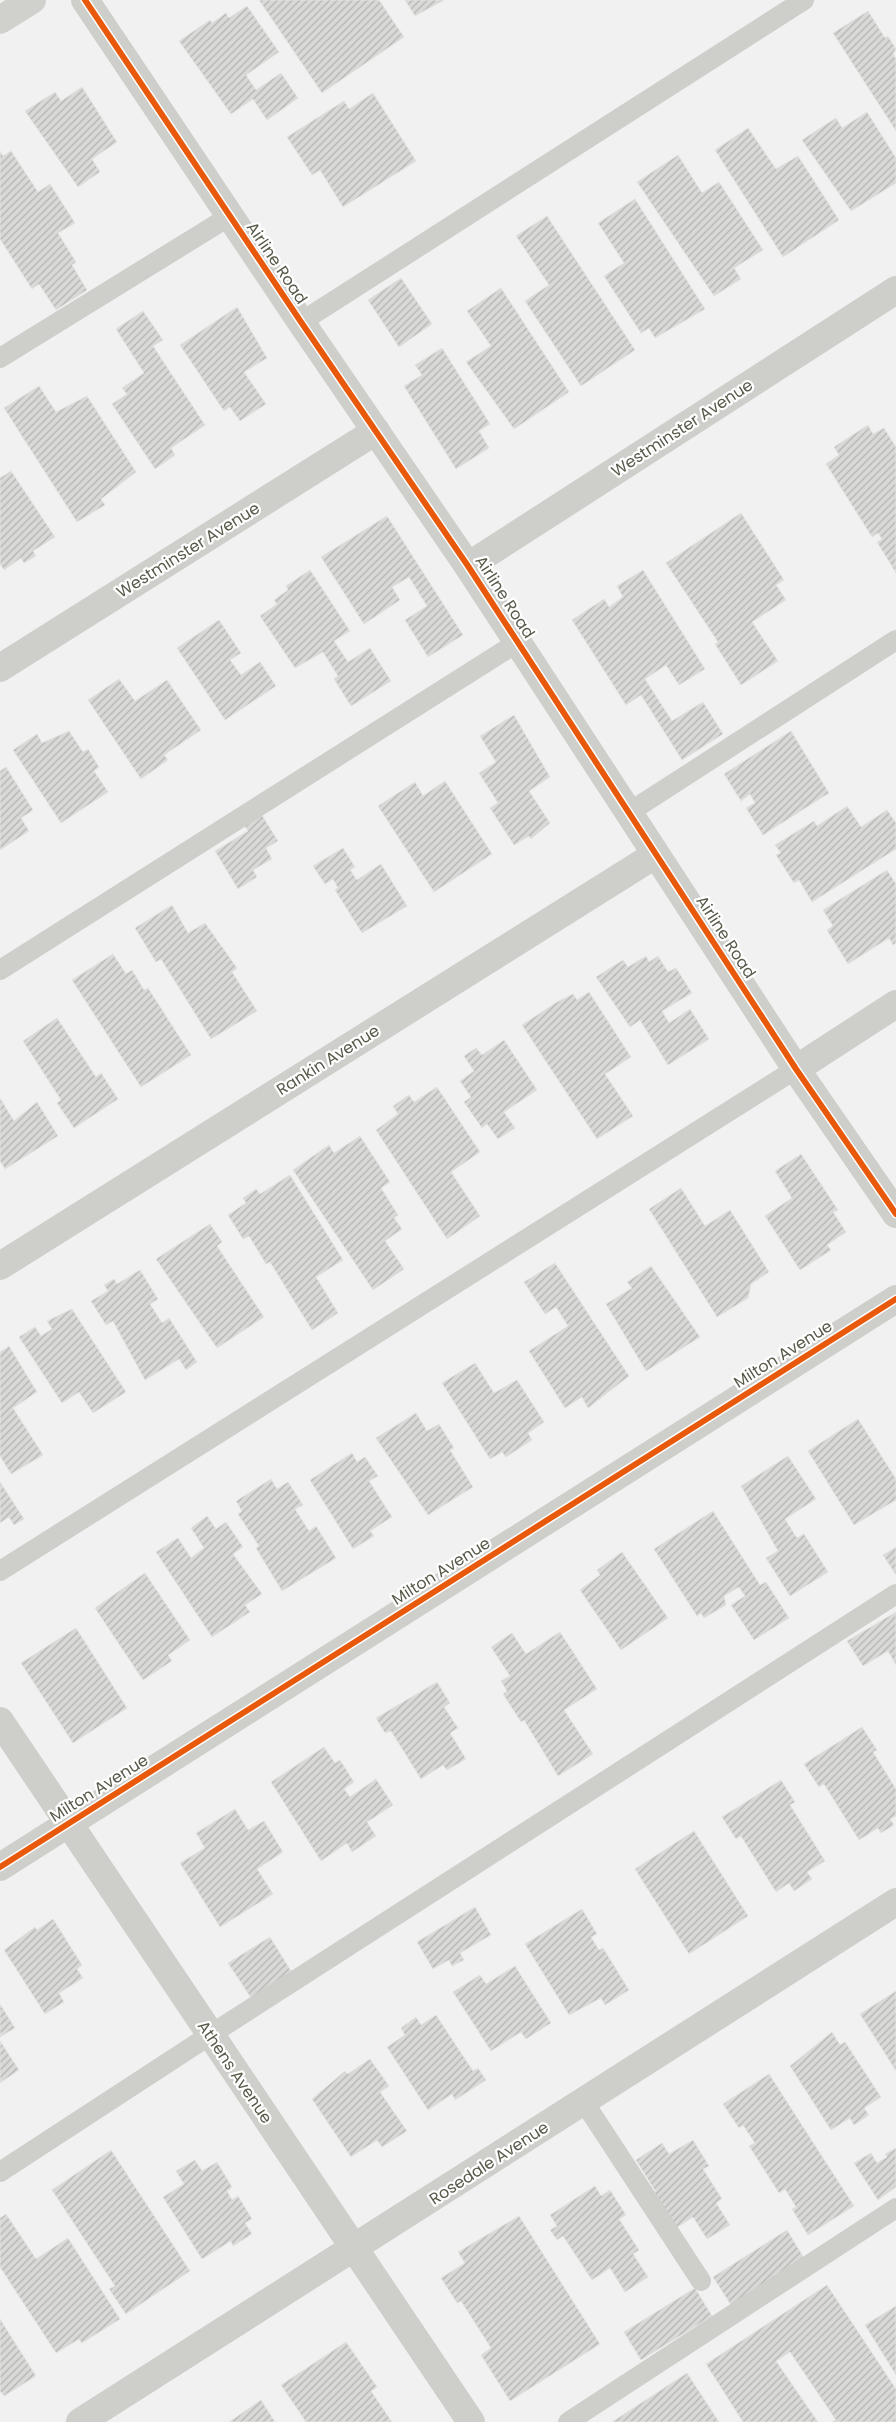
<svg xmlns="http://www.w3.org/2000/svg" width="896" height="2422" font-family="Poppins,sans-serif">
  <defs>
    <pattern id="building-hatch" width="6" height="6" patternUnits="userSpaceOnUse" patternTransform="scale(1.25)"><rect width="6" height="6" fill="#d9d9d7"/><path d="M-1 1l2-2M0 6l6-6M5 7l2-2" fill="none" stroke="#b3b3b0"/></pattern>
  </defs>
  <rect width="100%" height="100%" fill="#f1f1f1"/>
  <g fill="url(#building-hatch)" stroke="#e3e3e2">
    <polygon points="259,0 379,0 404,37 322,93"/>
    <polygon points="405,0 444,0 415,16"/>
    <polygon points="247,6 279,52 246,75 256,90 281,73 298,98 267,120 253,99 231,114 179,41 210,20 212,23 226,13 229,18"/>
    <polygon points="868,11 885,38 888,36 896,49 893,54 896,59 896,131 833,33"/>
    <polygon points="82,87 117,142 92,159 100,172 78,187 25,111 55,92 61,101"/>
    <polygon points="373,93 416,161 343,207 320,170 312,175 287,137 344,101 349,109"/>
    <polygon points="867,112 896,158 896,183 851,211 802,140 836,118 842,128"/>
    <polygon points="748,128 776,169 798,156 839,220 783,257 715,150"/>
    <polygon points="0,151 3,156 11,151 38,192 50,184 75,223 58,233 76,262 72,265 87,290 56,310 39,284 32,289 0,239"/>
    <polygon points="678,155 702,193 719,182 763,250 734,268 741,279 714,296 637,182"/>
    <polygon points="635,199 705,309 655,338 649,328 641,333 604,276 624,263 598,223"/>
    <polygon points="547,216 635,350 581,386 525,301 549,285 516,236"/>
    <polygon points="401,278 432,324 399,347 368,300"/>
    <polygon points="501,288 569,392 514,429 466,362 491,346 467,311"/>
    <polygon points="237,307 267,358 244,372 266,404 240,421 230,407 224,411 180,345"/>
    <polygon points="143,311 163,340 153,346 205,425 171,448 175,455 155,469 112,404 127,394 122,388 144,373 116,329"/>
    <polygon points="442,348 490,424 479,431 489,448 456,469 404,386 422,375 415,365"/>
    <polygon points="39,386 56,412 87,396 136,472 101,499 105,505 77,522 4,408"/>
    <polygon points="868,425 873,434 884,428 896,447 896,573 877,542 882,539 878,533 872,537 826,464 839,455 834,447"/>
    <polygon points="11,471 55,537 33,551 36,556 24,563 21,558 4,570 0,564 0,478"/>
    <polygon points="741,513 784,580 776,585 786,600 752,622 778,661 741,685 715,644 718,642 666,563"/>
    <polygon points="387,516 463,635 428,657 405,620 427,606 409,577 392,587 400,600 364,624 321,557"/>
    <polygon points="310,570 350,631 334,641 348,662 370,648 391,681 351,706 334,679 338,676 323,652 295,668 260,616 277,604 274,600 288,590 286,586"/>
    <polygon points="643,570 705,669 679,685 666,665 645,679 672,721 703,702 723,734 682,760 641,695 626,705 572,620 604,599 609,607 623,597 617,586"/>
    <polygon points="219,620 241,653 230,660 241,675 260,662 276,686 225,720 177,648"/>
    <polygon points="119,679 135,701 167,680 201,730 164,755 168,760 141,779 88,700"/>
    <polygon points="514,715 550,777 529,791 550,823 531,839 529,836 514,845 490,808 498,803 479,773 496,762 480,736"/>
    <polygon points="69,731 83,752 88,749 99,767 94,771 108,792 61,823 13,750 37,734 42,743"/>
    <polygon points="791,731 829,793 763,835 746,808 755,803 750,794 741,801 724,774"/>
    <polygon points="6,767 33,810 21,818 29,831 0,850 0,771"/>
    <polygon points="445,781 492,854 434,892 378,806 415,782 423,796"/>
    <polygon points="847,806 861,827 887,810 896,823 896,849 812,902 799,880 794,883 776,855 781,853 775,845 814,821 817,826"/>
    <polygon points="260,812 278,841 266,848 272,859 253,870 257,877 238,889 215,851 248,831 243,823"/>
    <polygon points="343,848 355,867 350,870 357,880 381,864 407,906 362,933 335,890 338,888 333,879 325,884 313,866"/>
    <polygon points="887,870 896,884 896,943 893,945 889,938 848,964 827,930 833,926 823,910"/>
    <polygon points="172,905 188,933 205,923 237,968 232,972 257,1011 211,1039 161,959 156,962 135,928"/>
    <polygon points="113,954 126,974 132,970 144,990 148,988 191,1055 141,1087 72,980"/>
    <polygon points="646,956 649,962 658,956 668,972 676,968 692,993 662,1011 669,1023 690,1009 709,1039 668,1065 640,1020 630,1027 596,977 623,960 628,967"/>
    <polygon points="589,992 631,1057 605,1074 633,1116 597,1139 522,1025 557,1002 573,994 577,1000"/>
    <polygon points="57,1018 96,1077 101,1073 118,1099 74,1128 57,1103 61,1100 23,1041"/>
    <polygon points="504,1040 537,1090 504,1112 515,1128 498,1139 487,1124 482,1128 464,1102 471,1097 460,1081 474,1071 464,1056 476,1048 482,1055"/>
    <polygon points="437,1087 480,1152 451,1172 480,1216 447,1239 376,1130 398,1114 393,1106 409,1095 414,1102"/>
    <polygon points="0,1098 14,1121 37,1102 58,1136 5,1169 0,1161"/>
    <polygon points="360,1136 390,1182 381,1188 398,1215 394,1218 402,1229 385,1241 404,1269 373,1290 293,1170 329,1145 334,1153"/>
    <polygon points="801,1154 838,1210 833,1212 846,1232 827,1245 831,1250 800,1270 765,1216 792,1198 775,1171"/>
    <polygon points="290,1175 343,1260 316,1277 338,1313 312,1330 270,1262 266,1264 249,1236 243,1239 228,1215 246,1203 243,1198 256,1189 260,1194"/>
    <polygon points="681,1188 705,1226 730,1210 769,1272 751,1284 748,1298 717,1317 649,1209"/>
    <polygon points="210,1224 222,1242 217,1246 264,1317 217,1348 156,1259"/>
    <polygon points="555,1263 629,1376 588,1408 582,1397 565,1408 529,1351 568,1326 556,1307 545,1314 524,1282"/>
    <polygon points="651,1266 700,1337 646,1371 606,1304 632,1288 627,1282"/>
    <polygon points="140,1270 158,1299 150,1304 162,1323 169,1318 197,1362 186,1370 179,1359 145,1380 113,1321 106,1325 91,1301 108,1291 104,1285 114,1279 117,1284"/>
    <polygon points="72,1309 126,1392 93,1413 79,1392 62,1403 19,1337 35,1327 41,1336 52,1329 47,1321"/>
    <polygon points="9,1346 37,1392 13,1408 43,1455 11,1474 0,1456 0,1352"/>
    <polygon points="475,1363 494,1393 517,1380 544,1422 528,1433 532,1440 506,1457 502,1452 490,1459 442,1383"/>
    <polygon points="416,1413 427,1431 439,1424 454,1448 450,1450 473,1487 428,1515 376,1438"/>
    <polygon points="858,1419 896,1479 896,1500 854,1525 808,1451"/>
    <polygon points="352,1453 357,1462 365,1457 378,1476 369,1481 392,1517 370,1531 374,1536 353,1549 310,1480"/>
    <polygon points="788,1456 816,1499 785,1519 797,1538 804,1534 828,1572 790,1596 766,1558 778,1551 741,1486"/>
    <polygon points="271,1479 277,1489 288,1482 303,1505 295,1509 309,1531 316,1526 336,1558 282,1591 256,1548 259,1546 238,1514 242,1511 236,1501"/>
    <polygon points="0,1482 24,1519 14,1525 9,1517 0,1523"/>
    <polygon points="713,1511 760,1585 766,1582 789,1618 754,1640 731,1605 745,1596 739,1587 724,1596 726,1605 704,1618 701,1613 697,1616 654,1549"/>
    <polygon points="207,1516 216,1529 226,1522 243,1547 233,1554 262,1594 245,1605 250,1612 212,1637 156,1552 178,1538 191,1558 204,1548 191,1528"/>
    <polygon points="896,1547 896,1575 883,1555"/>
    <polygon points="622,1552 668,1618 621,1650 580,1590 600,1575 597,1570"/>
    <polygon points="145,1573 190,1640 168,1655 172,1661 143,1680 95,1608"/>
    <polygon points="896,1612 896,1665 888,1651 863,1666 847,1641"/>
    <polygon points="76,1628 127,1708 73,1743 21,1663"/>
    <polygon points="560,1632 597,1689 564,1710 593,1754 558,1776 524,1720 521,1722 503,1694 507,1691 501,1681 510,1676 491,1647 512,1633 526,1654"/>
    <polygon points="437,1682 450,1703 444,1707 458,1728 450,1733 466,1759 447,1770 443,1765 421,1779 391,1731 385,1733 376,1718"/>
    <polygon points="862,1727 877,1750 873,1752 896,1789 896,1816 890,1819 894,1825 881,1833 878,1828 859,1840 824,1784 819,1787 804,1764"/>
    <polygon points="324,1747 335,1763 340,1760 354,1782 344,1789 350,1797 376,1779 393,1805 367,1822 376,1836 352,1852 347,1843 321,1861 271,1782"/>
    <polygon points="781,1780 795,1802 790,1805 825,1861 807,1872 812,1879 794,1891 789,1883 776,1892 741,1836 736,1839 722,1817"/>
    <polygon points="235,1809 248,1830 264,1821 283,1852 257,1869 273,1894 220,1927 180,1863 205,1848 196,1833"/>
    <polygon points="694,1831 748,1916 689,1954 635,1869"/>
    <polygon points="475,1907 491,1935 460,1953 464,1960 452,1966 449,1960 433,1969 417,1942"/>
    <polygon points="582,1909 597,1934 591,1937 599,1950 603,1948 629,1990 605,2005 601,1998 569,2015 525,1944"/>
    <polygon points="53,1919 82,1965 77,1969 83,1978 59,1993 64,2002 45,2014 4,1950 35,1927 37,1930"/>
    <polygon points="270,1937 294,1976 253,2001 228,1963"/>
    <polygon points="515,1966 551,2023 526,2039 521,2032 491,2051 453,1992 480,1975 486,1984"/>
    <polygon points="896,1991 896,2071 860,2014"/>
    <polygon points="0,2004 15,2028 0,2037"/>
    <polygon points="436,2015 473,2071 478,2068 486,2080 455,2100 452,2094 428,2110 387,2047 405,2035 401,2028 416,2017 421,2025"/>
    <polygon points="832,2032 840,2045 845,2042 881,2097 864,2108 869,2115 854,2125 850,2118 831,2130 790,2066"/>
    <polygon points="0,2041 19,2070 0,2083"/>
    <polygon points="370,2059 389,2086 380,2092 407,2131 382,2147 377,2140 351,2157 312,2099 345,2071 348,2074"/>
    <polygon points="769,2074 854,2206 808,2235 792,2209 796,2207 785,2189 779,2193 749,2146 755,2143 743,2125 739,2128 723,2104"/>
    <polygon points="693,2140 709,2166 703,2169 722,2199 716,2203 730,2225 707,2239 693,2217 673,2230 651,2195 656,2192 636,2160 662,2143 669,2154"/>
    <polygon points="896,2148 896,2187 878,2200 854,2163 871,2153 877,2163 887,2157 885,2154"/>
    <polygon points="111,2150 190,2271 126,2314 109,2289 115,2286 52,2190"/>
    <polygon points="195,2160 202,2171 217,2162 232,2187 227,2191 232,2200 238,2196 252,2219 245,2223 252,2234 233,2246 231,2241 202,2259 163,2197 184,2184 176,2171"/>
    <polygon points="595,2186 601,2196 610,2190 626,2215 619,2219 639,2250 633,2254 648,2277 625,2292 610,2268 592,2280 563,2236 557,2240 550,2230 557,2226 550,2215"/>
    <polygon points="6,2214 36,2259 68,2238 120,2319 82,2343 79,2339 56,2353 0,2267 0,2218"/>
    <polygon points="519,2216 600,2344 510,2401 481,2355 491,2348 461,2301 457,2303 441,2278 465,2263 458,2252"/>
    <polygon points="787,2230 804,2258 731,2305 713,2277"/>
    <polygon points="827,2285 896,2389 896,2422 832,2422 836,2420 790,2352 776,2361 818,2422 743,2422 706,2364"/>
    <polygon points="695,2288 712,2316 641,2360 624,2332"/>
    <polygon points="896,2306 896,2375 865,2325"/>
    <polygon points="0,2319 36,2376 4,2396 0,2391"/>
    <polygon points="346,2342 377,2387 371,2391 392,2422 306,2422 281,2385"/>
    <polygon points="687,2373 719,2422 612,2422"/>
    <polygon points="261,2400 275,2422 229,2422"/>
  </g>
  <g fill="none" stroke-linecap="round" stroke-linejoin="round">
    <g stroke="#cecfcb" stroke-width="20">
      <polyline points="301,322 804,0"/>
      <polyline points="0,358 230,216"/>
      <polyline points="628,813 896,640"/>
      <polyline points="0,970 518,642"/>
      <polyline points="0,1571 796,1069"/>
      <polyline points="584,2102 701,2281"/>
      <polyline points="0,2172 210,2035 896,1594"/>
      <polyline points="568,2422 896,2208"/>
    </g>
    <g stroke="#cecfcb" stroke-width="28">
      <polyline points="85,0 301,322 468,566 796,1069 896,1214"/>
      <polyline points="468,566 896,290"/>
      <polyline points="0,668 376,431"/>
      <polyline points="796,1069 896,1004"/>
      <polyline points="0,1266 655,855"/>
      <polyline points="0,1721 471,2422"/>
      <polyline points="0,1867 896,1299"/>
      <polyline points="80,2422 896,1902"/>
    </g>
    <polyline stroke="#d0d1cc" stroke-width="28" points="0,20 32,0"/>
    <defs>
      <g id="cycleway">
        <polyline points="85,0 301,322 468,566 796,1069 896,1214"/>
        <polyline points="0,1867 896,1299"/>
      </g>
    </defs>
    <use href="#cycleway" stroke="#fff" stroke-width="9"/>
    <use href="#cycleway" stroke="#e8590c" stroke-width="6"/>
  </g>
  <g text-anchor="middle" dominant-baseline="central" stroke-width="4.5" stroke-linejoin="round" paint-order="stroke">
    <g font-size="16" fill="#575b4a" stroke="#fff">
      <text transform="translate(277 263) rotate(56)">Airline Road</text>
      <text transform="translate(682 428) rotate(-33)">Westminster Avenue</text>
      <text transform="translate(188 550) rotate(-32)">Westminster Avenue</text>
      <text transform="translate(505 597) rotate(57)">Airline Road</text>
      <text transform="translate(726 937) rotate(57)">Airline Road</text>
      <text transform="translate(328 1060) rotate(-32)">Rankin Avenue</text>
      <text transform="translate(783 1354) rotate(-32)">Milton Avenue</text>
      <text transform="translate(441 1571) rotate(-32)">Milton Avenue</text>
      <text transform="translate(99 1788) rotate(-32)">Milton Avenue</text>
      <text transform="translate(235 2072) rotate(56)">Athens Avenue</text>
      <text transform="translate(489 2163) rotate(-33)">Rosedale Avenue</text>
    </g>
  </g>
</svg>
